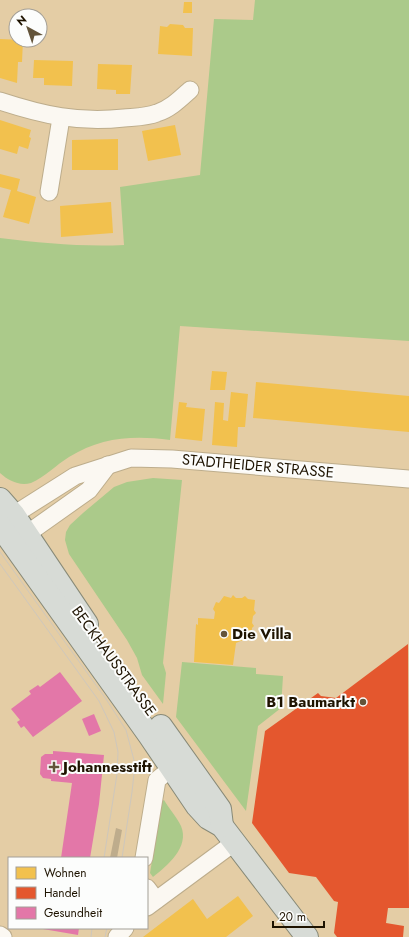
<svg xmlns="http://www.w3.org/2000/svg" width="409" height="937" font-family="Jost,sans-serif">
  <rect width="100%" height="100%" fill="#e4cda5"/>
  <g fill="#abca8a">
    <path d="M 255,0 L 409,0 L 409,341 L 180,326 L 170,440 C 134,435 101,437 69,457 C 56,465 45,477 31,483 C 19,486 9,481 0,473 L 0,238 C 42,243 82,247 124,245 L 120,187 L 200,175 L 214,19 L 253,20 Z"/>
    <polygon points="153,478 182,480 163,663 166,673 163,704 142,675 137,658 127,640 69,554 65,540 66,532 70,525 83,513 114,487 127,482"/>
    <polygon points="182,662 256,668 256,674 283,676 281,708 258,726 246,811 176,717"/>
    <path d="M 164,800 C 169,809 177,817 181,826 C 190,847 167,866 153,877 L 150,873 L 162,801 Z"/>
  </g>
  <g fill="#f2c14e">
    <polygon points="184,2 192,2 192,13 183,13"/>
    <polygon points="170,24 183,25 185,28 193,28 192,56 158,54 160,26 167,27"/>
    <polygon points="0,39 23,40 22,62 18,62 17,83 0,78"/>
    <polygon points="34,60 73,61 72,86 44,85 44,78 33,78"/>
    <polygon points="98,64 132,65 130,94 116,94 116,90 97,89"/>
    <polygon points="0,120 31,130 29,137 31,138 28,149 19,146 17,154 0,149"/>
    <polygon points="175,125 181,155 148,161 142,131"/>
    <polygon points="118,139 118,170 72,170 72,140"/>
    <polygon points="0,174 20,179 17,191 36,197 29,224 3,217 11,190 0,187"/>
    <polygon points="111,202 113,233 61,237 60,206"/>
    <polygon points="212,371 227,372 225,390 210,390"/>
    <polygon points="256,382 409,396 409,432 253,418"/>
    <polygon points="231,392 248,394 245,427 238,427 237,447 212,445 215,402 224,403 223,420 228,421"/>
    <polygon points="179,402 187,403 186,407 205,409 202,441 175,438"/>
    <polygon points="233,595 236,598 242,598 245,596 248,599 255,600 254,610 256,613 253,616 252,623 254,626 252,628 251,640 243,640 236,643 233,665 194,662 196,624 198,625 198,618 214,619 215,612 213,609 216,602 219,603 224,596 231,598"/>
    <polygon points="238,896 253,916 226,937 143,937 193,899 207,919"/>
  </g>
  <polygon fill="#e4572e" points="408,644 409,908 388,908 386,923 404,926 403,937 337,937 334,933 338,902 334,901 316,877 289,873 252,823 265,731 318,693 321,696 336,698"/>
  <g fill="#e377a8">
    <polygon points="60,672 82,701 33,737 24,726 21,728 17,722 20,720 11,709 31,694 29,691 38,685 40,687"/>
    <polygon points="94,714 101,731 89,736 82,719"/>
    <polygon points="53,751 104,755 99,804 90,858 61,858 72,783 51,781 51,779 43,778 40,774 41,757 45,754 53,754"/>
    <polygon points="37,928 79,928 78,935"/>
  </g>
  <polygon fill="#beac8c" points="116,828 122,830 117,858 110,858"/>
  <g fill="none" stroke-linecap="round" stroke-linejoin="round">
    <defs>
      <g id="minor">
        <path d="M 0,101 C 43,115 78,123 124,118 C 135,117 147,117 157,113 C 170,109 180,99 190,90"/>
        <polyline points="49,192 61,118"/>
        <polyline points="4,521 75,476 131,458 172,459 409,479"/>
        <polyline points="17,541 89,490 108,465"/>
        <polyline points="144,858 157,780 180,761"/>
        <polyline points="147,888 156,900"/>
        <polyline points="147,907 235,842"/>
        <polyline points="0,935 3,937"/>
        <polyline points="117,937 125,928"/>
      </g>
      <g id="major">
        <polyline points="0,499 14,515 87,624"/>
        <polyline points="0,526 149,735 197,806 208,818 222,826 307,937"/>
        <polyline points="161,726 220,809 222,826"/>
      </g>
    </defs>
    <use href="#minor" stroke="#bdad8c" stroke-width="19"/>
    <use href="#major" stroke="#888a78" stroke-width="24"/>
    <use href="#minor" stroke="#fbf8f2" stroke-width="17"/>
    <use href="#major" stroke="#d7dbd6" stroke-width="22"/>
    <g stroke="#cec7bc" stroke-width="1">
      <polyline points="0,552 106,699 126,730 135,764 132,792 122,858"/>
      <polyline points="0,564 99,701 114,732 118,752 117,774 104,858"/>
      <polyline points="91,937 92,928"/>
      <polyline points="105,937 107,928"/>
    </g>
  </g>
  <g fill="#63543a" stroke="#fcfdfc" stroke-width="1.5">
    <circle cx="224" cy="634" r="4"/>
    <circle cx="363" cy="702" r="4"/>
    <path d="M52 761h4v4h4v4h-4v4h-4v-4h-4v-4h4z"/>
  </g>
  <g text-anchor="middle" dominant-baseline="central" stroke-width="4" stroke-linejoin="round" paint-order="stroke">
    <g font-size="15" fill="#1e1300" stroke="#fcfdfc">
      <text transform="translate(258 466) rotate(5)">STADTHEIDER STRASSE</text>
      <text transform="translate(114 661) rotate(54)">BECKHAUSSTRASSE</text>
    </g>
    <g font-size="15" font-weight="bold" fill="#1e1300" stroke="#fcfdfc" text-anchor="start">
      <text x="232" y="634">Die Villa</text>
      <text x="355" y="702" text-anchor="end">B1 Baumarkt</text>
      <text x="63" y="767">Johannesstift</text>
    </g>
  </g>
  <rect x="8" y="857" width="140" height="72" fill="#fcfdfc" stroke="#a39f97"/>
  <rect x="16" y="867" width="20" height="12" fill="#f2c14e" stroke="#a39f97"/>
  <text x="44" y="877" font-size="12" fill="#1e1300">Wohnen</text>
  <rect x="16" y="887" width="20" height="12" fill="#e4572e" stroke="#a39f97"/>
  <text x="44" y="897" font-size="12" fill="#1e1300">Handel</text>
  <rect x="16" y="907" width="20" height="12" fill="#e377a8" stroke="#a39f97"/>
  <text x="44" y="917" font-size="12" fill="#1e1300">Gesundheit</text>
  <g transform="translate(28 28) rotate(320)"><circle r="19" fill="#fcfdfc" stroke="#a39f97"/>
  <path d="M0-3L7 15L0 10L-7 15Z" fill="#63543a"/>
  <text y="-6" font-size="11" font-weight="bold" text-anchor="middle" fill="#1e1300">N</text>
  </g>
  <path d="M273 921v6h51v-6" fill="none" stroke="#1e1300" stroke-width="2"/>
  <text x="279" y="921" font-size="12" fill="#1e1300" stroke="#fcfdfc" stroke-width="3" paint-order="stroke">20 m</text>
</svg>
